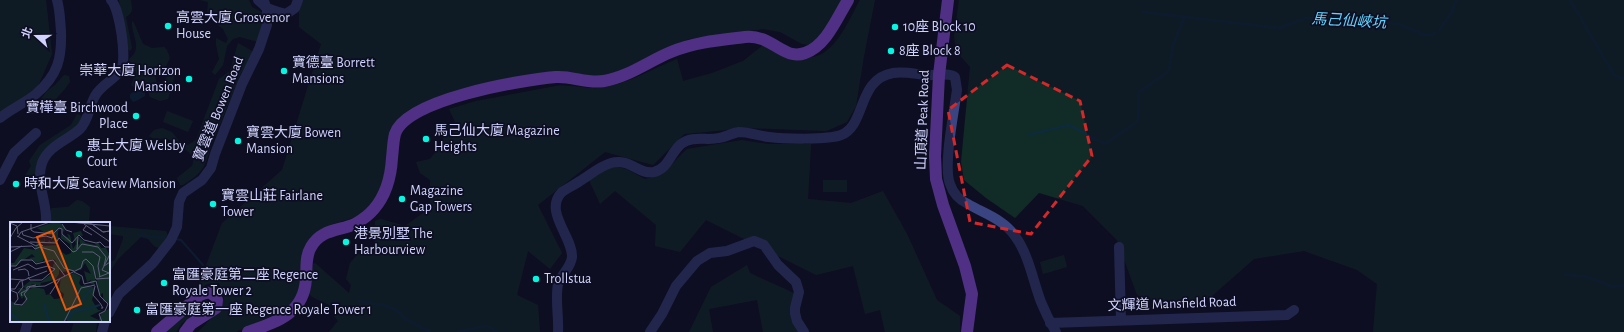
<svg xmlns="http://www.w3.org/2000/svg" width="1624" height="332" font-family="'Alegreya Sans','Noto Sans TC',sans-serif">
  <rect width="100%" height="100%" fill="#0e0e22"/>
  <g fill="#112c26">
    <polygon points="0,0 46,0 52,54 38,86 0,120"/>
    <path d="M 119,0 L 131,0 C 132,9 134,12 126,17 L 132,48 L 130,51 L 128,49 L 118,15 L 120,7 Z"/>
    <polygon points="200,0 249,0 252,7 263,13 263,23 258,42 240,37 233,39 227,46 223,65 215,75 212,72 219,59 216,44 216,38 226,43 228,39 223,29 207,16 208,2"/>
    <polygon points="301,0 843,0 820,39 808,45 802,44 780,32 763,29 689,39 616,72 599,76 590,77 563,73 402,117 391,178 362,215 333,224 316,234 302,283 294,302 282,311 236,332 198,332 220,309 224,298 219,283 207,284 196,292 222,223 282,170 321,44 299,27 299,10"/>
    <path d="M 860,0 L 875,0 L 864,56 L 856,106 L 847,122 L 826,131 L 747,128 L 684,134 L 653,165 L 605,152 L 538,205 L 562,253 L 550,269 L 528,251 L 517,295 L 538,305 L 540,332 L 329,332 L 338,321 L 334,316 L 340,310 L 312,297 L 309,294 L 312,282 L 313,264 L 315,263 L 349,293 L 351,285 L 346,279 L 350,263 L 364,247 L 374,251 L 375,221 L 381,219 L 405,226 L 423,213 L 430,204 L 430,180 L 420,173 L 416,162 L 430,159 C 434,154 439,148 442,142 C 446,131 442,128 455,122 L 449,109 L 476,101 L 556,86 C 571,84 585,89 599,88 C 626,85 652,69 677,59 L 683,81 L 712,73 L 743,61 L 762,46 C 775,48 796,57 808,57 C 834,59 849,19 860,0 Z"/>
    <polygon points="959,0 1624,0 1624,332 1373,332 1377,284 1357,270 1304,251 1254,259 1212,296 1181,310 1137,295 1117,240 1083,206 1039,193 1015,218 986,198 964,180 961,162 970,67 956,51 954,36"/>
    <path d="M 132,21 L 134,23 L 143,44 L 152,48 L 164,47 L 167,50 L 170,58 L 165,68 L 155,73 L 155,77 L 157,83 C 167,82 167,75 172,68 L 175,71 L 173,83 L 168,99 L 160,101 L 150,97 L 147,88 L 144,86 L 135,88 L 131,85 L 136,73 L 134,69 L 128,69 L 129,59 C 144,48 131,36 132,21 Z"/>
    <path d="M 238,43 L 254,52 L 241,73 L 211,146 C 205,168 202,173 183,185 L 180,185 L 177,178 L 192,166 L 194,158 C 188,150 177,143 168,139 C 161,137 155,141 149,136 L 154,130 L 162,128 L 172,132 L 179,141 L 188,145 L 196,140 L 219,79 L 230,71 Z"/>
    <path d="M 64,75 L 69,76 L 70,82 C 62,93 44,116 29,114 L 27,110 L 40,100 L 48,90 L 55,85 Z"/>
    <polygon points="167,111 193,121 188,132 163,122"/>
    <polygon points="77,114 82,116 79,124 50,146 37,174 25,176 31,166 29,161 40,145 71,125"/>
    <polygon points="742,140 768,144 811,144 808,199 851,203 883,191 907,234 937,300 960,316 960,332 885,332 880,310 865,314 853,266 816,275 706,220 680,252 655,246 656,225 615,191 600,204 589,180 610,165 626,169 645,179 662,174 687,149"/>
    <rect x="823" y="180" width="24" height="12"/>
    <polygon points="77,200 82,201 90,207 89,221 91,223 54,223 51,222 50,211 52,208 68,207"/>
    <polygon points="109,226 166,231 168,236 160,248 155,247 148,239 141,237 118,259 109,273 109,262 115,260 123,239 123,236 109,234"/>
    <polygon points="1064,255 1067,267 1043,274 1040,262"/>
    <polygon points="747,265 750,273 796,294 801,332 763,332 757,300 709,309 713,332 689,332 711,287"/>
    <polygon points="204,299 208,301 208,305 182,323 176,332 162,332"/>
    <polygon points="74,321 97,321 96,332 71,332"/>
  </g>
  <polygon fill="#0d2a42" points="139,88 145,90 145,96 136,101 133,102 130,98 130,94"/>
  <g fill="none" stroke-linecap="round" stroke-linejoin="round">
    <g stroke="#0d2a42" stroke-width="2">
      <polyline points="1570,0 1614,75 1624,79"/>
      <polyline points="1143,12 1279,28 1306,18 1368,21 1399,24 1424,35 1431,35 1436,33"/>
      <polyline points="1439,30 1453,11 1454,4 1457,0"/>
      <polyline points="1028,135 1069,125 1105,144 1138,121 1139,92 1169,71 1173,45 1185,16"/>
      <polyline points="138,235 168,238"/>
      <polyline points="174,239 181,240 203,265"/>
      <polyline points="1564,275 1585,276 1614,287 1624,285"/>
      <polyline points="359,301 383,305 397,310 404,318 430,332"/>
      <polyline points="457,332 487,326 497,332"/>
    </g>
    <g stroke="#3a4480" stroke-width="10">
      <polyline points="275,11 286,14 295,8 298,0"/>
      <path d="M 0,118 C 11,109 25,103 36,94 C 58,75 62,58 61,31 C 60,20 60,10 57,0"/>
      <polyline points="0,180 14,153 36,133"/>
      <path d="M 46,223 C 48,203 35,183 42,163 C 48,146 68,140 80,129 C 89,120 89,106 95,96 C 101,85 114,80 121,70 C 127,60 120,9 111,0"/>
      <polyline points="1119,247 1121,320"/>
      <polyline points="109,313 119,294 153,263 171,240 177,227 179,202 183,193 202,180 211,168 215,154 242,84 259,49 267,25 267,10 264,1"/>
      <polyline points="1050,323 1287,315 1294,310"/>
      <polyline points="25,332 28,321"/>
      <polyline points="102,332 105,321"/>
      <path d="M 558,332 C 559,317 555,299 558,284 C 561,274 571,268 572,257 C 573,237 543,211 562,192 C 568,188 574,185 580,181 C 590,175 600,166 611,163 C 631,158 638,175 654,172 C 668,169 671,152 681,144 C 693,135 706,141 719,138 C 726,137 732,133 739,132 C 749,132 759,136 769,137 C 784,139 828,140 841,135 C 866,126 857,79 893,73 C 903,71 915,74 926,75 C 934,76 949,72 955,77 L 957,90 C 954,112 943,166 950,184 C 953,193 959,200 968,204 C 985,214 1003,219 1015,236 C 1029,255 1033,281 1041,302 C 1045,312 1050,322 1056,332"/>
      <polyline points="650,332 662,314 676,286 697,261 710,253 727,251 754,241 764,245 778,265 796,282 799,292 795,308 795,313 797,321 804,332"/>
    </g>
    <g stroke="#a15afb" stroke-width="12">
      <polyline points="948,0 939,75 935,156 936,179 943,205 965,266 972,294 967,332"/>
      <path d="M 157,332 L 200,295 C 208,291 213,292 217,300 L 216,308 L 191,324 L 185,332"/>
      <path d="M 248,332 C 276,322 304,314 306,279 C 307,268 305,257 311,247 C 321,229 339,231 355,224 C 362,220 369,215 374,209 C 386,195 391,176 392,158 C 393,150 393,142 395,134 C 406,99 522,80 556,77 C 573,76 587,84 604,81 C 628,77 649,61 671,52 C 695,42 720,40 745,37 C 772,34 783,61 805,53 C 826,46 837,18 848,0"/>
    </g>
    <polyline stroke="#3a4480" stroke-width="10" points="258,0 267,8 275,11"/>
  </g>
  <path d="M0 0H1624V332H0ZM 1007,65 L 1080,101 L 1092,156 L 1031,234 L 970,222 L 948,110 Z" fill="#0e0e22" fill-opacity=".55" fill-rule="evenodd"/>
  <path fill="none" stroke="#d62828" stroke-width="3" stroke-dasharray="8 5" stroke-linejoin="round" d="M 1007,65 L 1080,101 L 1092,156 L 1031,234 L 970,222 L 948,110 Z"/>
  <g fill="#06f4e0" stroke="#0e0e22" stroke-width="1.5">
    <circle cx="168" cy="26" r="4"/>
    <circle cx="895" cy="27" r="4"/>
    <circle cx="891" cy="51" r="4"/>
    <circle cx="284" cy="71" r="4"/>
    <circle cx="189" cy="79" r="4"/>
    <circle cx="136" cy="116" r="4"/>
    <circle cx="426" cy="139" r="4"/>
    <circle cx="238" cy="141" r="4"/>
    <circle cx="79" cy="154" r="4"/>
    <circle cx="16" cy="184" r="4"/>
    <circle cx="402" cy="199" r="4"/>
    <circle cx="213" cy="204" r="4"/>
    <circle cx="346" cy="242" r="4"/>
    <circle cx="536" cy="279" r="4"/>
    <circle cx="164" cy="283" r="4"/>
    <circle cx="137" cy="310" r="4"/>
  </g>
  <g text-anchor="middle" dominant-baseline="central" stroke-width="3.5" stroke-linejoin="round" paint-order="stroke">
    <g font-size="14" fill="#d0d3fe" stroke="#0e0e22" text-anchor="start">
      <text x="176" y="18">高雲大廈 Grosvenor<tspan x="176" dy="16">House</tspan></text>
      <text x="903" y="27">10座 Block 10</text>
      <text x="899" y="51">8座 Block 8</text>
      <text x="292" y="63">寶德臺 Borrett<tspan x="292" dy="16">Mansions</tspan></text>
      <text x="181" y="71" text-anchor="end">崇華大廈 Horizon<tspan x="181" dy="16">Mansion</tspan></text>
      <text x="128" y="108" text-anchor="end">寶樺臺 Birchwood<tspan x="128" dy="16">Place</tspan></text>
      <text x="434" y="131">馬己仙大廈 Magazine<tspan x="434" dy="16">Heights</tspan></text>
      <text x="246" y="133">寶雲大廈 Bowen<tspan x="246" dy="16">Mansion</tspan></text>
      <text x="87" y="146">惠士大廈 Welsby<tspan x="87" dy="16">Court</tspan></text>
      <text x="24" y="184">時和大廈 Seaview Mansion</text>
      <text x="410" y="191">Magazine<tspan x="410" dy="16">Gap Towers</tspan></text>
      <text x="221" y="196">寶雲山莊 Fairlane<tspan x="221" dy="16">Tower</tspan></text>
      <text x="354" y="234">港景別墅 The<tspan x="354" dy="16">Harbourview</tspan></text>
      <text x="172" y="275">富匯豪庭第二座 Regence<tspan x="172" dy="16">Royale Tower 2</tspan></text>
      <text x="544" y="279">Trollstua</text>
      <text x="145" y="310">富匯豪庭第一座 Regence Royale Tower 1</text>
    </g>
    <g font-size="14" fill="#d0d3fe" stroke="#0e0e22">
      <text transform="translate(219 109) rotate(-68)">寶雲道 Bowen Road</text>
      <text transform="translate(923 120) rotate(-88)">山頂道 Peak Road</text>
      <text transform="translate(1172 304) rotate(-2)">文輝道 Mansfield Road</text>
    </g>
    <g font-size="15" font-style="italic" fill="#61d0fb" stroke="#0e0e22">
      <text transform="translate(1349 21) rotate(3)">馬己仙峽坑</text>
    </g>
  </g>
  <g transform="translate(10 222)">
    <rect width="100" height="100" fill="#0e0e22"/>
    <path d="M 44,0 L 49,0 L 55,6 L 54,10 L 51,6 L 48,9 L 48,15 L 51,16 L 51,12 L 59,16 L 57,12 L 60,13 L 63,27 L 66,22 L 63,11 L 71,9 L 73,14 L 68,13 L 66,15 L 66,17 L 68,14 L 67,23 L 70,22 L 69,15 L 76,21 L 85,23 L 88,20 L 91,26 L 96,26 L 100,34 L 100,100 L 56,100 L 61,93 L 54,100 L 0,100 L 1,79 L 10,84 L 17,78 L 15,78 L 14,74 L 12,77 L 8,71 L 11,68 L 9,67 L 8,68 L 7,68 L 9,66 L 15,67 L 14,64 L 20,59 L 31,60 L 40,53 L 43,54 L 43,43 L 46,39 L 43,37 L 35,40 L 33,37 L 33,39 L 26,41 L 19,36 L 25,35 L 22,32 L 5,44 L 0,43 L 0,41 L 4,41 L 14,26 L 25,28 L 22,24 L 26,25 L 27,18 L 34,19 L 34,15 L 35,21 L 29,19 L 32,24 L 48,23 L 52,30 L 56,33 L 61,31 L 60,22 L 49,15 L 46,21 L 38,21 L 39,18 L 41,20 L 46,18 L 45,15 L 41,18 L 44,11 L 39,13 L 27,6 ZM 75,41 L 81,52 L 74,49 L 77,60 L 83,57 L 78,61 L 84,63 L 86,51 L 89,71 L 90,73 L 93,71 L 93,79 L 99,82 L 99,87 L 91,91 L 89,98 L 80,94 L 92,88 L 88,88 L 82,78 L 85,66 L 78,63 L 71,64 L 69,61 L 71,55 L 64,51 L 51,56 L 49,68 L 54,72 L 53,76 L 44,77 L 40,72 L 36,73 L 34,67 L 24,65 L 18,68 L 22,62 L 30,64 L 31,61 L 45,58 L 49,52 L 49,45 L 52,50 L 71,48 Z" fill="#112c26" fill-rule="evenodd"/>
    <path fill="none" stroke="#0d2a42" stroke-width="2" d="M 62,61 L 66,73M 34,82 L 39,100M 65,90 L 90,83M 0,91 L 10,100M 57,98 L 81,67"/>
    <path fill="none" stroke="#5c5d7a" stroke-width="1" d="M 60,0 L 100,4M 63,0 L 82,2 L 93,10 L 100,9M 0,1 L 7,4 L 8,12M 21,2 L 21,8 L 24,10 L 44,12M 52,2 L 56,8 L 62,10M 74,2 L 100,20M 83,3 L 93,10 L 100,9M 76,4 L 73,8 L 82,13M 12,10 L 13,13 L 23,16 L 36,14 L 42,16 L 44,11M 43,12 L 49,6 L 52,7 L 52,12M 52,12 L 62,21 L 69,13 L 74,18 L 86,21 L 90,20 L 95,25 L 100,25M 7,14 L 26,24 L 30,22 L 33,24 L 31,23M 8,15 L 11,10 L 40,0M 0,16 L 6,6 L 13,0M 20,20 L 46,21 L 49,16 L 63,30 L 66,29M 0,25 L 22,24 L 25,27M 25,27 L 30,25 L 44,29 L 54,46 L 64,49M 67,27 L 68,15M 66,29 L 72,22 L 88,25 L 96,35 L 94,44 L 100,40M 0,30 L 12,24M 72,30 L 83,30 L 90,35 L 88,44 L 90,55M 0,44 L 6,44 L 11,38 L 22,38 L 26,42 L 43,38 L 55,54M 3,48 L 18,42 L 26,47 L 38,44 L 45,47 L 32,58 L 20,58 L 18,55M 8,48 L 15,47 L 18,49 L 19,54M 64,50 L 72,54 L 74,62 L 86,59M 89,55 L 99,51 L 92,48 L 100,32M 0,57 L 14,58 L 37,49M 86,59 L 90,74 L 98,82 L 95,89 L 89,92 L 92,100M 46,62 L 51,73M 85,64 L 83,73 L 90,81 L 93,86 L 91,86M 1,67 L 5,67 L 10,59 L 14,58M 0,68 L 7,71 L 8,77 L 4,82 L 12,83 L 17,77 L 14,72 L 20,65 L 35,64 L 71,46 L 73,39 L 76,37 L 83,44 L 86,57 L 100,56M 8,71 L 13,65 L 12,59M 40,72 L 50,57M 12,74 L 11,71 L 17,68 L 17,65 L 26,63M 54,100 L 71,66 L 85,63"/>
    <path fill="#e8590c" fill-opacity="0.15" stroke="#e8590c" stroke-width="2" d="M 42,9 L 71,82 L 56,88 L 27,15 Z"/>
    <rect width="100" height="100" fill="none" stroke="#d0d3fe" stroke-width="2"/>
  </g>
  <g transform="translate(36 36) rotate(291)" stroke="#0e0e22" stroke-width="3" paint-order="stroke">
  <path d="M0-3L7 15L0 10L-7 15Z" fill="#d0d3fe"/>
  <text y="-6" font-size="11" font-weight="bold" text-anchor="middle" fill="#d0d3fe">北</text>
  </g>
</svg>
